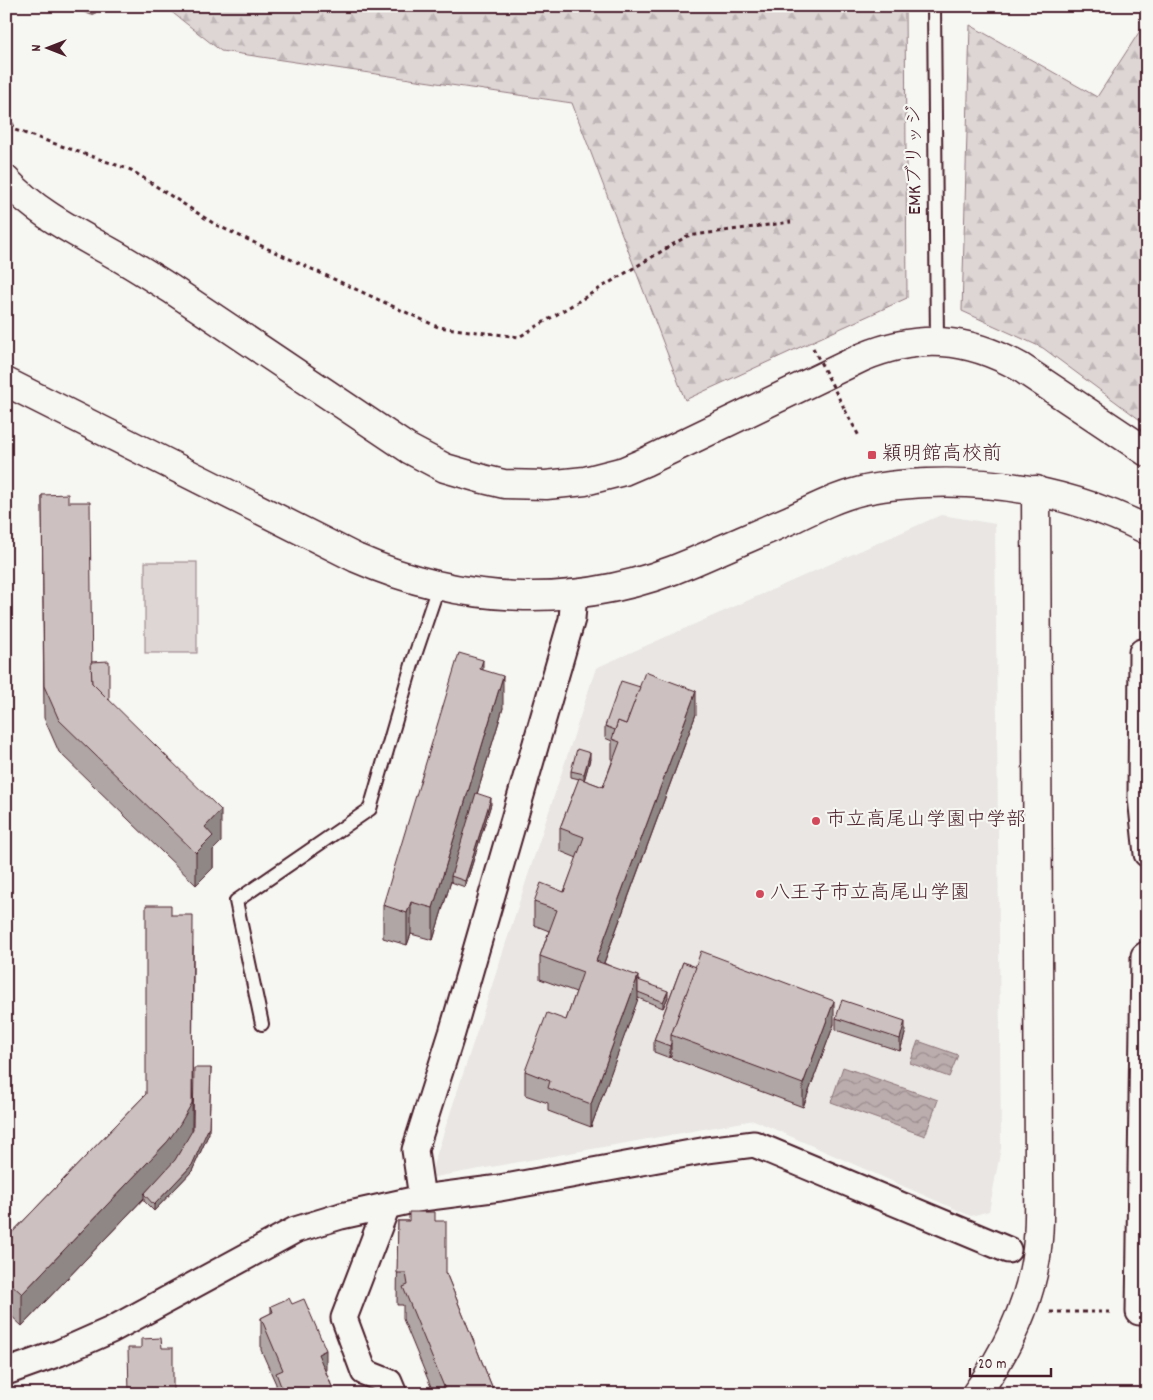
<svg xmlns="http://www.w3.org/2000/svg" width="1153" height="1400" font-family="Dekko,'Klee One',sans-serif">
  <defs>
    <pattern id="forest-firs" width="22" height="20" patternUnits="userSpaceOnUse" patternTransform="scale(1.25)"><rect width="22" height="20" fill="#ddd6d5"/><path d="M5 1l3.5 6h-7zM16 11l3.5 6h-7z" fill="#bfb7b7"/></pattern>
    <pattern id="water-waves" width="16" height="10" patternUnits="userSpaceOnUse" patternTransform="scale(1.25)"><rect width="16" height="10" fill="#bbadae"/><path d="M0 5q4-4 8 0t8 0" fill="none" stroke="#9a8c8e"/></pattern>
  </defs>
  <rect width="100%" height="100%" fill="#f6f6f2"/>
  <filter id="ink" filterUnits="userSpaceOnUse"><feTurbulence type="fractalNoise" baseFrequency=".02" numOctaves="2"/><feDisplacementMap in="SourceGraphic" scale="10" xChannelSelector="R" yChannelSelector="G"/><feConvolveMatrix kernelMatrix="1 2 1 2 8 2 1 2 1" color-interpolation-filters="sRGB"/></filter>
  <g filter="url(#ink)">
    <polygon fill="#e9e6e3" points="941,515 995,524 1001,1148 989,1211 971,1216 754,1120 429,1178 596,668"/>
    <g fill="url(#forest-firs)" stroke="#947a80">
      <polygon points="164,6 905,6 907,298 685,400 572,103 221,51"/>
      <polygon points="1147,20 1147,425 1043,348 962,311 970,25 1097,97"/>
    </g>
    <rect fill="#ddd6d5" stroke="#947a80" x="145" y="562" width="52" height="91"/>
    <g fill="url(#water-waves)" stroke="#8e747a">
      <polygon points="918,1041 958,1055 949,1077 910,1063"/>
      <polygon points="843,1067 938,1100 925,1136 831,1102"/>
    </g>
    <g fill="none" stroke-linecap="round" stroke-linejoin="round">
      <polyline stroke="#8e747a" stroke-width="9" points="79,6 92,11"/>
      <defs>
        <g id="lane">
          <polyline points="934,6 937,341"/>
          <polyline points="262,1024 236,901 370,809 413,661 438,587"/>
        </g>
        <g id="street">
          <polyline points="1147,655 1142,652 1141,797 1147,854"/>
          <polyline points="1147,954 1144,956 1139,1312 1147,1312"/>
          <polyline points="422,1198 415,1150 452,1033 572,619 574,594"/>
          <polyline points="387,1206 344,1318 364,1372 389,1382 394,1394"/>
          <polyline points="6,1372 59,1353 111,1330 295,1230 341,1216 422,1198 500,1188 707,1150 754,1144 1008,1250"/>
        </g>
        <g id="secondary">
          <path d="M 6,180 C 36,212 68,228 105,249 C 127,261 149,275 171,289 L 409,449 L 445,468 L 483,479 L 504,484 L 546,485 L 585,481 L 624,471 L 645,462 L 863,357 C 919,334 967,337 1020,367 L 1147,452"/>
          <path d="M 6,382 L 356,558 C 465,606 583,610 693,562 C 726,548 759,533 792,519 C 815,508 837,497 861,491 C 882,486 905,484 927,483 C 1004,480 1078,495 1147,530"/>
          <path d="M 976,1394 C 1009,1348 1034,1296 1038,1239 C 1040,1216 1039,1193 1039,1170 L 1036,490"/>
        </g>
      </defs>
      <use href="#lane" stroke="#4a1f2b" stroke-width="16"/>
      <use href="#street" stroke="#4a1f2b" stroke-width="29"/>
      <use href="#secondary" stroke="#4a1f2b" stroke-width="31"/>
      <g stroke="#4a1f2b" stroke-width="3" stroke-dasharray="4 4" stroke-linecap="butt">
        <polyline points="6,108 15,130 131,170 216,225 438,327 519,337 687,236 791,222"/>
        <polyline points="845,410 860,438"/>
        <polyline points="1050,1312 1114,1312"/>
      </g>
      <use href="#lane" stroke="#f6f6f2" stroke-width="12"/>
      <use href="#street" stroke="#f6f6f2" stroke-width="25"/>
      <use href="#secondary" stroke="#f6f6f2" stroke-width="28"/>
      <polyline stroke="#4a1f2b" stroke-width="3" stroke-dasharray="4 4" stroke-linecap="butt" points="813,348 845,410"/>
    </g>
    <g fill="#afa6a5" stroke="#4a1f2b">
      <polygon points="42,495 68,502 91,662 109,700 221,842 213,850 213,868 196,885 59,752 44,718"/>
      <polygon points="483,670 503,708 477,794 491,804 465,887 451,882 451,881 433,940 411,934 407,945 383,938 383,905"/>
      <polygon points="696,714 604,963 638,980 668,997 663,1008 638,998 591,1127 548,1111 548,1103 525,1095 525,1071 566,1020 576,992 540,979 540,956 549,931 534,925 534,902 564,892 577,858 560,851 560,828 579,779 571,777 571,771 590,759 584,780 603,787 612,762 612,741 605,738 605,726"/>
      <polygon points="171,915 193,947 192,1132 209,1133 192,1171 154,1211 144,1201 144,1198 22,1326 6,1311 6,1239 146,1094"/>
      <polygon points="683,962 834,1024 803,1107 671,1058 671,1056 670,1058 654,1052 654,1040"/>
      <polygon points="836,1018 905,1034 900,1051 836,1030"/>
      <polygon points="398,1221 435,1221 446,1273 495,1394 434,1394 403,1319 403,1305 397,1305"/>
      <polygon points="271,1306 326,1372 335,1394 276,1394 276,1384 261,1350 261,1318 271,1313"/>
    </g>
    <g fill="#8f8786" stroke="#4a1f2b">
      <polygon points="483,660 483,692 480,669"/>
      <polygon points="503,676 503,708 452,877 451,876 451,881 433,940 433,908"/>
      <polygon points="696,691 696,714 596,984 596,961"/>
      <polygon points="590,753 590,759 584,781 584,774"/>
      <polygon points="491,798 491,804 465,887 465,881"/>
      <polygon points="221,810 221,842 213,850 213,868 196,885 196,853 205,827"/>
      <polygon points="411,902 411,934 407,945 407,913"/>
      <polygon points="193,947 192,1136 180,1156 144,1194 144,1198 22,1326 22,1294 168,1141"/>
      <polygon points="638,976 638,999 591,1127 591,1104"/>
      <polygon points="668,991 668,997 663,1008 663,1002"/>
      <polygon points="834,1001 834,1024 803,1107 803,1084"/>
      <polygon points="905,1021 905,1034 900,1051 900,1039"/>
      <polygon points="671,1043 671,1056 670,1058 670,1046"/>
      <polygon points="211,1068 209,1133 192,1171 154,1211 154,1205 192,1165"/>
      <polygon points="326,1350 326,1382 318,1354"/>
    </g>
    <g fill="#ccc1c0" stroke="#4a1f2b">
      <polygon points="68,494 68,502 90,502 92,683 221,810 205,827 213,836 196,853 59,720 44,686 42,495"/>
      <polygon points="459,653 483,660 480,669 503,676 433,908 411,902 407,913 383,905"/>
      <polygon points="109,661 109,700 92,683 91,662"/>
      <polygon points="645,672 696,691 596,961 638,976 591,1104 548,1088 550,1081 525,1071 547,1013 566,1020 583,972 540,956 557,910 534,902 541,883 564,892 584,837 560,828 579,778 603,787 620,742 612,739 618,721 626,724"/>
      <polygon points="621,681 640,687 626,724 618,721 615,730 605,726"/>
      <polygon points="577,749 590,753 584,774 571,771"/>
      <polygon points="476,793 491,798 465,881 451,876"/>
      <polygon points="146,905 171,905 171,915 193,915 192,1103 180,1124 168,1141 22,1294 6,1279 6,1239 146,1094"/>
      <polygon points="701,951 834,1001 803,1084 671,1035"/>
      <polygon points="683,962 696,967 671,1035 671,1043 670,1046 654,1040"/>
      <polygon points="638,980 668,991 663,1002 638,992"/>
      <polygon points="842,1000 905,1021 900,1039 836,1018"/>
      <polygon points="194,1068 211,1068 209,1127 192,1165 154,1205 144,1194 175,1160 193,1129"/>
      <polygon points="409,1212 435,1212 435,1221 446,1221 446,1273 495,1394 447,1394 403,1287 408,1285 406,1273 397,1273 398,1221 409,1221"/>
      <polygon points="289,1298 292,1304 304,1299 326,1350 318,1354 335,1394 284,1394 276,1373 283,1370 261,1318 273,1312 271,1306"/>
      <polygon points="161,1338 162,1348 173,1348 173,1394 129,1394 128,1348 141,1348 141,1339"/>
    </g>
  </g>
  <g fill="#d1495b" stroke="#f6f6f2" stroke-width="2">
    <rect x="867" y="450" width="10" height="10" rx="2.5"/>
    <circle cx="816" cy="821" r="5"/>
    <circle cx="760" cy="894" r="5"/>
  </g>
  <g text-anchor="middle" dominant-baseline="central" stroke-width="4.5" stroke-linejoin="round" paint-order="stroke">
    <g font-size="20" fill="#4a1f2b" stroke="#f6f6f2">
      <text transform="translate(916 160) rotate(-90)">EMKブリッジ</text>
    </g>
    <g font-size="20" fill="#4a1f2b" stroke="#f6f6f2" text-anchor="start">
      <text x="882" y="455">穎明館高校前</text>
      <text x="826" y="821">市立高尾山学園中学部</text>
      <text x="770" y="894">八王子市立高尾山学園</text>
    </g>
  </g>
  <rect width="1153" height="1400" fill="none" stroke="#f6f6f2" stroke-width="25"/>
  <rect x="12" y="12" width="1128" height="1375" fill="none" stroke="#4a1f2b" stroke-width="2" filter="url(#ink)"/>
  <g transform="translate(48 48) rotate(270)" stroke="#f6f6f2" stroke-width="4" paint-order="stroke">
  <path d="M0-4L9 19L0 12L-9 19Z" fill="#4a1f2b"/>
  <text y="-8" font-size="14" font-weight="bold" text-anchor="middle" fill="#4a1f2b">N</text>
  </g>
  <path d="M970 1368v8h81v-8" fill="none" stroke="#4a1f2b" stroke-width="2.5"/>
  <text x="978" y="1368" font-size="15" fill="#4a1f2b" stroke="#f6f6f2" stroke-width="4" paint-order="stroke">20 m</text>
</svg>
